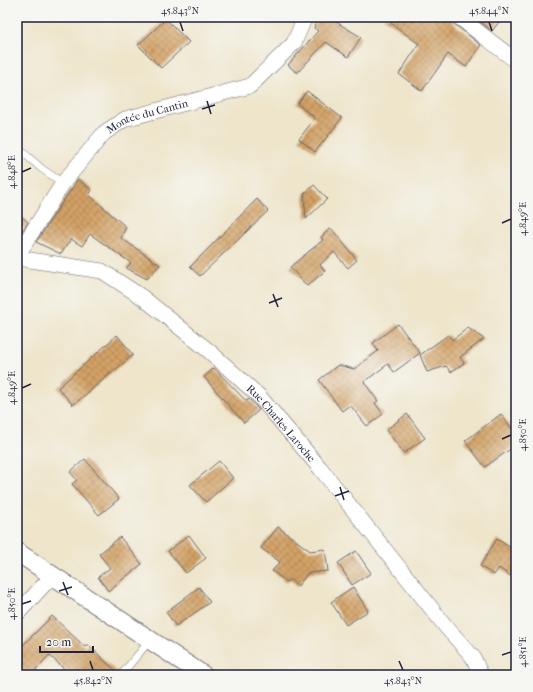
<svg xmlns="http://www.w3.org/2000/svg" width="533" height="692" font-family="'IM FELL French Canon',serif">
  <defs>
    <pattern id="building-cross-hatch" width="8" height="8" patternUnits="userSpaceOnUse"><rect width="8" height="8" fill="#d3a266"/><path d="M0 0l8 8M0 8l8-8" fill="none" stroke="#ab8455"/></pattern>
  </defs>
  <rect width="100%" height="100%" fill="#f6f6f2"/>
  <filter id="ink" filterUnits="userSpaceOnUse"><feTurbulence type="fractalNoise" baseFrequency=".025" numOctaves="2"/><feDisplacementMap in="SourceGraphic" scale="8" xChannelSelector="R" yChannelSelector="G"/><feConvolveMatrix kernelMatrix="1 2 1 2 8 2 1 2 1" color-interpolation-filters="sRGB"/></filter>
  <filter id="wash" filterUnits="userSpaceOnUse"><feTurbulence type="fractalNoise" baseFrequency=".012" numOctaves="4" result="noise"/><feDisplacementMap in="SourceGraphic" scale="16" xChannelSelector="R" yChannelSelector="G"/><feGaussianBlur stdDeviation="0.9" result="paint"/><feColorMatrix in="noise" values="0 0 0 0 0 0 0 0 0 0 0 0 0 0 0 0 0 1.4 0 .05"/><feComposite in="paint" operator="in"/></filter>
  <g filter="url(#wash)">
    <rect width="100%" height="100%" fill="#eee5cb"/>
    <g id="blocks">
      <g fill="url(#building-cross-hatch)">
        <polygon points="317,17 328,17 361,37 348,57 326,42 297,73 288,65 318,31 314,28"/>
        <polygon points="383,17 450,17 454,24 481,45 466,67 448,54 422,91 399,74 419,44"/>
        <polygon points="480,17 503,17 492,31 478,20"/>
        <polygon points="166,19 189,42 161,68 138,45"/>
        <polygon points="307,91 342,118 315,152 299,139 315,118 297,104"/>
        <polygon points="78,179 92,190 89,195 126,227 121,238 160,265 147,279 126,268 131,263 90,234 82,246 71,239 61,254 36,242"/>
        <polygon points="314,185 327,199 306,219 304,194"/>
        <polygon points="257,199 268,211 200,276 190,267"/>
        <polygon points="17,212 28,222 20,234 17,233"/>
        <polygon points="331,228 357,260 348,268 334,252 320,265 325,271 307,286 290,267 323,240 321,237"/>
        <polygon points="398,324 420,353 394,372 388,364 364,382 378,401 375,403 383,414 367,426 350,405 342,411 319,380 338,365 354,369 378,351 373,343"/>
        <polygon points="468,328 484,339 460,357 464,363 451,372 446,366 427,372 420,355 448,335 452,340"/>
        <polygon points="117,335 133,355 73,405 58,388"/>
        <polygon points="214,368 246,401 249,399 259,410 244,423 204,377"/>
        <polygon points="407,414 425,438 404,453 386,430"/>
        <polygon points="501,414 516,434 516,445 485,467 465,441"/>
        <polygon points="85,459 119,499 99,515 72,484 77,480 70,472"/>
        <polygon points="219,461 233,478 206,502 190,485"/>
        <polygon points="278,527 310,551 325,549 328,571 308,573 298,586 289,579 287,582 272,571 280,562 261,548"/>
        <polygon points="189,535 206,558 186,573 168,551"/>
        <polygon points="120,537 142,564 108,591 98,577 110,568 99,554"/>
        <polygon points="497,539 516,551 516,580 499,568 494,575 480,566"/>
        <polygon points="356,551 371,573 352,585 338,563"/>
        <polygon points="199,587 210,602 176,626 166,612"/>
        <polygon points="353,587 368,611 346,625 331,602"/>
        <polygon points="52,616 85,647 87,644 117,672 116,675 71,675 49,655 31,675 17,675 17,651"/>
      </g>
    </g>
  </g>
  <g filter="url(#ink)">
    <use href="#blocks" fill-opacity="0" stroke="#69666d" stroke-width="1"/>
    <g fill="none" stroke-linecap="round" stroke-linejoin="round">
      <defs>
        <g id="service">
          <polyline points="17,147 42,169 63,183"/>
          <polyline points="121,675 150,640"/>
        </g>
        <g id="minor">
          <polyline points="459,17 516,61"/>
          <path id="s1" d="M 17,256 L 63,183 L 104,133 L 125,119 L 250,86 L 294,43 L 305,17"/>
          <path id="s2" d="M 17,258 L 102,271 L 142,297 L 209,351 L 259,396 L 320,468 L 447,628 L 473,657 L 481,675"/>
          <polyline points="17,614 53,575"/>
        </g>
        <polyline id="tertiary" points="17,552 203,675"/>
      </defs>
      <use href="#service" stroke="#69666d" stroke-width="8"/>
      <use href="#minor" stroke="#69666d" stroke-width="16"/>
      <use href="#tertiary" stroke="#69666d" stroke-width="20"/>
      <use href="#service" stroke="#fff" stroke-width="7"/>
      <use href="#minor" stroke="#fff" stroke-width="15"/>
      <use href="#tertiary" stroke="#fff" stroke-width="18"/>
    </g>
  </g>
  <path fill="none" stroke="#22223b" stroke-width="1.5" d="M 180,22 L 183,31M 489,22 L 492,31M 207,101 L 211,114M 202,109 L 215,105M 22,172 L 31,168M 502,223 L 511,219M 273,294 L 278,307M 269,303 L 282,298M 22,388 L 31,384M 502,439 L 511,435M 340,487 L 344,500M 335,496 L 349,491M 63,582 L 68,595M 59,591 L 72,587M 22,604 L 31,601M 502,655 L 511,652M 90,661 L 93,670M 399,661 L 403,670"/>
  <g text-anchor="middle" dominant-baseline="central" stroke-width="3.5" stroke-linejoin="round" paint-order="stroke">
    <g font-size="11" fill="#22223b" stroke="#f6f6f2">
      <text stroke="none"><textPath href="#s1" startOffset="198">Montée du Cantin</textPath></text>
      <text stroke="none"><textPath href="#s2" startOffset="322">Rue Charles Laroche</textPath></text>
    </g>
  </g>
  <rect width="533" height="692" fill="none" stroke="#f6f6f2" stroke-width="44"/>
  <path d="M40 646v6h53v-6" fill="none" stroke="#22223b" stroke-width="2"/>
  <text x="46" y="646" font-size="12" fill="#22223b" stroke="#f6f6f2" stroke-width="3" paint-order="stroke">20 m</text>
  <rect x="22" y="22" width="489" height="648" fill="none" stroke="#22223b" stroke-width="1.5"/>
  <g font-size="10" text-anchor="middle" fill="#22223b">
    <text x="180" y="14">45.843°N</text>
    <text x="489" y="14">45.844°N</text>
    <text transform="translate(11 172) rotate(-90)" y="4">4.848°E</text>
    <text transform="translate(522 219) rotate(-90)" y="4">4.849°E</text>
    <text transform="translate(11 388) rotate(-90)" y="4">4.849°E</text>
    <text transform="translate(522 435) rotate(-90)" y="4">4.850°E</text>
    <text transform="translate(11 604) rotate(-90)" y="4">4.850°E</text>
    <text transform="translate(522 652) rotate(-90)" y="4">4.851°E</text>
    <text x="93" y="684">45.842°N</text>
    <text x="403" y="684">45.843°N</text>
  </g>
</svg>
